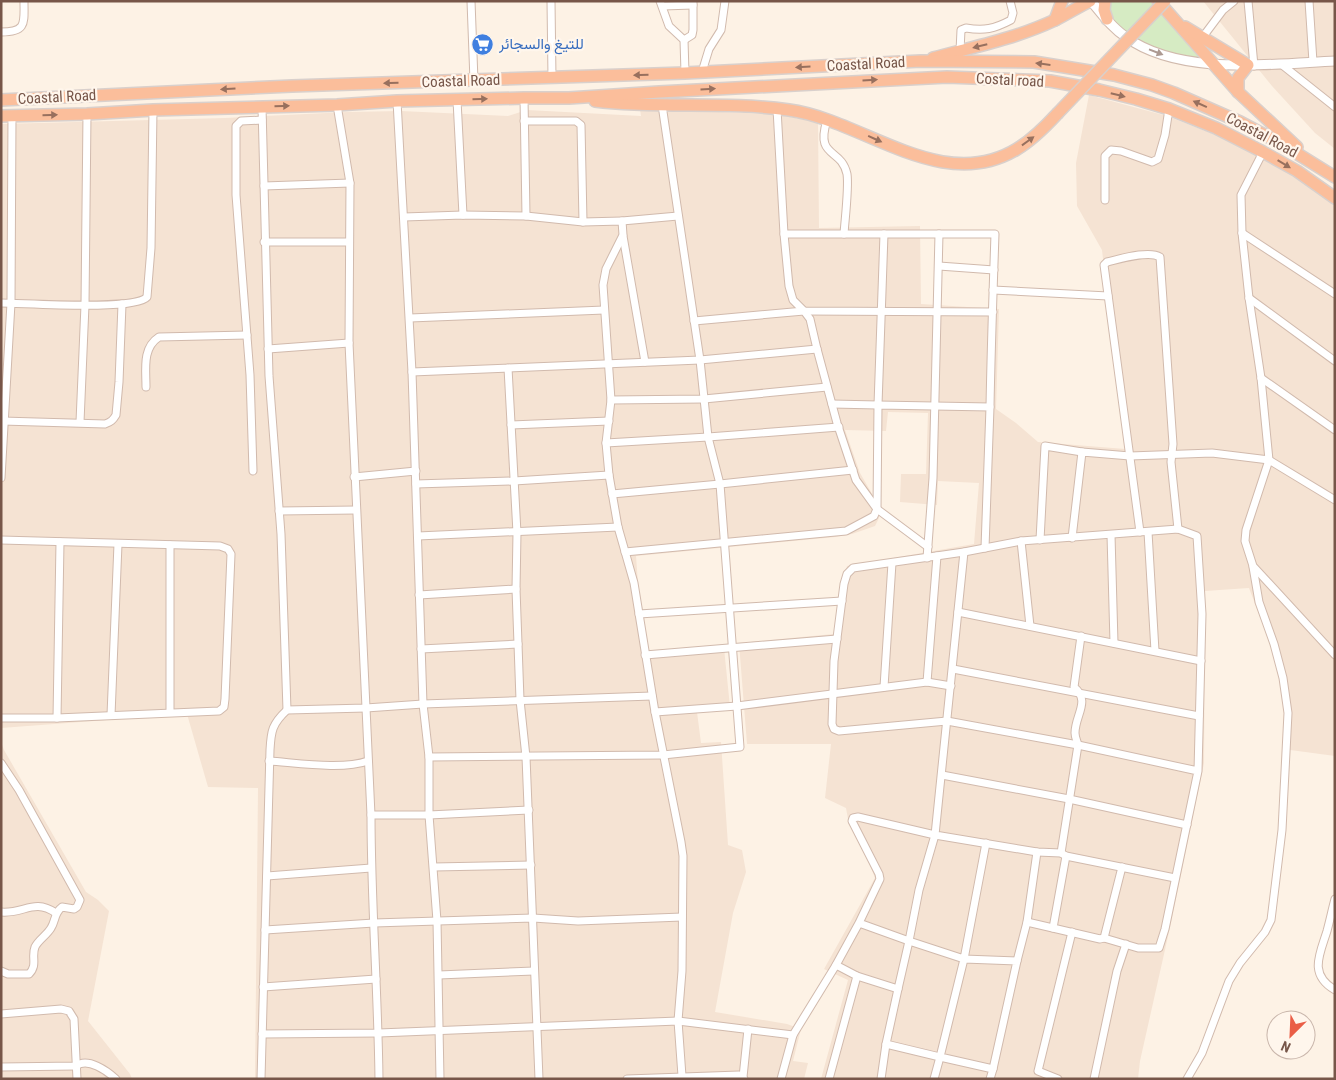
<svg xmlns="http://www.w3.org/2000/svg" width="1336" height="1080" font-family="'Roboto Condensed',Vazirmatn,sans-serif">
  <rect width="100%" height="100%" fill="#fdf2e5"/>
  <g fill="#f5e3d3">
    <polygon points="1203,1 1335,1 1335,149 1315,133 1272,86"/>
    <polygon points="1089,95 1167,116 1236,143 1301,180 1335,204 1335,756 1283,749 1286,710 1281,677 1270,643 1249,588 1205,591 1204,763 1171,923 1140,1061 1138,1079 821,1079 848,980 824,969 875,878 862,844 848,819 846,808 825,798 831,744 747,744 739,643 834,634 840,592 847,566 974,544 979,483 938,481 937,505 900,502 901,474 926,474 928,413 888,412 886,431 845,430 860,473 871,492 879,518 875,526 852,534 835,537 636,556 640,611 647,654 724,648 730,707 697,712 701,743 721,742 728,845 742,850 746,872 733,913 715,1012 787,1024 801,1029 793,1061 808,1063 804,1079 255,1079 258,788 208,787 187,714 1,728 1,124 225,118 348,112 401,111 508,116 527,110 641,116 640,109 773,114 818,122 819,228 920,226 921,304 999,309 996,409 1016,423 1038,442 1125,449 1102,250 1077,206 1076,163"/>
    <polygon points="1,742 4,750 86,892 98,900 109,911 88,1021 130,1074 132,1079 1,1079"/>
  </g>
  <path fill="#d6ebc3" d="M 1111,1 L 1151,1 L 1198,56 L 1199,59 C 1193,59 1186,58 1180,57 C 1162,53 1118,34 1110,16 C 1108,12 1109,6 1111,1 Z"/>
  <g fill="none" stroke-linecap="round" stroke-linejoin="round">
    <defs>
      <g id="minor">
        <polyline points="471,1 474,81"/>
        <polyline points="551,1 552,78"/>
        <polyline points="660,1 669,26 684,40 685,73"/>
        <polyline points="1248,1 1254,66"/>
        <polyline points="1309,1 1313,62"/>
        <polyline points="663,6 693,5"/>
        <path d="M 1,32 C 27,32 24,23 24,1"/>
        <polyline points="1202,38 1223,10 1234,1"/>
        <polyline points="684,40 692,35 693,30 693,1"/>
        <path d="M 960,51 L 961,30 L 966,28 C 984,31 994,29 1011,20 L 1013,13 L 1010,1"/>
        <polyline points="1281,64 1335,107"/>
        <polyline points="702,72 709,49 721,30 725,1"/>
        <polyline points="524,98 526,216"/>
        <polyline points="457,100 463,215"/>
        <polyline points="397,101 412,372 423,704 429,757 429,815 437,921 440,1079"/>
        <path d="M 337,105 L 350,183 L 349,343 L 371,815 C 371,903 378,991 379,1079"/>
        <polyline points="262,107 269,376 281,534 287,710"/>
        <polyline points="777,109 784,234"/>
        <path d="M 827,120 C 815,159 841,147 847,174 C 849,187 845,219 844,234"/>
        <polyline points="524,121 576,121 581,125 583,222"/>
        <polyline points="1263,152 1241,195 1242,233 1249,298 1261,378 1269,460 1246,530 1245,541 1253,566 1335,655"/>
        <polyline points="264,186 350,183"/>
        <polyline points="1105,200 1105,156 1111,150 1121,151 1152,162 1158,159 1165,135 1169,109"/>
        <polyline points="404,217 463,215 526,216 583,222 622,221 623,235 606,269 603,285 611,400 606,443 609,475 618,527 634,583 655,712 681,842 683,856 682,971 678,1021 682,1076"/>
        <polyline points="622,221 678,216"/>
        <polyline points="1242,233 1335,294"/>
        <polyline points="623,236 645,362"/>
        <polyline points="264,242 348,242"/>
        <polyline points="939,266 994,270"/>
        <polyline points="993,290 1108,296"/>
        <polyline points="1249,298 1335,361"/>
        <path d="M 1,303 C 25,303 135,311 147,297 L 151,248 L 153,110"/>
        <polyline points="410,318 604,310"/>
        <polyline points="694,321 804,311 810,319 817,349 837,423 856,480 877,509 928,547"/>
        <polyline points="268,349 349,343"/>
        <polyline points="508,368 517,533 516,589 518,644 520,700 526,757 539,1079"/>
        <polyline points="412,372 700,360 817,349"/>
        <polyline points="1261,378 1335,430"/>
        <path d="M 146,387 C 146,369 142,348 159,337 L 247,335"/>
        <polyline points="611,400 704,399 827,387"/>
        <polyline points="832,404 878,405 884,234"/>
        <path d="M 990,407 C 991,350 993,292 995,234 L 784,234 L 789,286 L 793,300 L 804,311 L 993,312"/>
        <path d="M 2,421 L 105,424 C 111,422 113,420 116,415 L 119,382 L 122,304"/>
        <polyline points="80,422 85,305 87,114"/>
        <polyline points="511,425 609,421"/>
        <polyline points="606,443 708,437 839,427"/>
        <polyline points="253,471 250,375 236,195 236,126 241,121 262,120"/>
        <polyline points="354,477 416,471"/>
        <polyline points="1,478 11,303 12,115"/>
        <polyline points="416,484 514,481 609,475"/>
        <polyline points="612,494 720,484 853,470"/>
        <polyline points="279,511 356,510"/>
        <path d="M 1140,532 L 1104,265 L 1107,262 C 1120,259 1149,250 1160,257 L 1173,444 L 1171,462 L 1178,529"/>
        <polyline points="1148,532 1155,651"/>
        <polyline points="1111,535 1114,643"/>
        <polyline points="418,536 618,527"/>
        <polyline points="1072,538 1082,452 1130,456 1212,453 1269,460 1335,500"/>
        <polyline points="1,540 220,546 228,549 231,554 225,699 224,707 219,711 57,718 1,718"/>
        <polyline points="1040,540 1045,446 1082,452"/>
        <polyline points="1021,541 1030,626"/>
        <polyline points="170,545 170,712"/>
        <polyline points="625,552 846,531 874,516 877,509 878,405 990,407 985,548"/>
        <polyline points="964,552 935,835 1037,852 1061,853 1066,856 1175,878"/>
        <polyline points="927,558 933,478 939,234"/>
        <polyline points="419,595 516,589"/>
        <polyline points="958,612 1201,661"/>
        <polyline points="639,614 842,601"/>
        <polyline points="421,649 518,644"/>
        <polyline points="645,655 837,639"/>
        <polyline points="953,669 1199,716"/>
        <polyline points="927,682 937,556"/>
        <polyline points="884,687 892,563"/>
        <polyline points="655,712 737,706 927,682 951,686"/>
        <polyline points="111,715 118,544"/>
        <polyline points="57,718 60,542"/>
        <polyline points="429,757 663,755 740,747 720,484 708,437 700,360 662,105"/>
        <path d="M 269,761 C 298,763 342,770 368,761"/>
        <path d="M 1,763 L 19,790 L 80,900 L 77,907 L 74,909 L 62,907 C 54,913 56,920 51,928 C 47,935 38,940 35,947 C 31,957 38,965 29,974 L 8,974 L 1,971"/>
        <polyline points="942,775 1069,799 1187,825"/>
        <polyline points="371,815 429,815 529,810"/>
        <path d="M 1061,853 L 1078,745 C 1077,741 1075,737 1075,733 C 1075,715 1091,701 1074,687 L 1081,636"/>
        <polyline points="434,867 531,865"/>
        <polyline points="267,876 371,868"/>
        <path d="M 1335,899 C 1332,910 1330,920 1327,931 C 1320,954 1308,974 1335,990"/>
        <path d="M 1,912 C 25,914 33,898 56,913"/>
        <polyline points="1027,922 1100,939 1104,938 1122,867"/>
        <polyline points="1053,928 1066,856"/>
        <polyline points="265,930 374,923 533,918 578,921 682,917"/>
        <polyline points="1104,938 1138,948 1159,948 1165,929 1198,771 1202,614 1197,536 1178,529 1021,541 964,552 853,568 847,574 844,584 834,661 832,724 834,729 839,731 947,721 1078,745 1198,771"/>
        <polyline points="1017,961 1027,922 1037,852"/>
        <polyline points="836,965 859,923 880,879 879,874 852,821 853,818 858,817 935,835 919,890 909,941 859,923"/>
        <polyline points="439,975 534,971"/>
        <polyline points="857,976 898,989 909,941 964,959 940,1057 993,1069 1017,961 964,959 986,843"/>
        <polyline points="263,987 376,979"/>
        <polyline points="1,1014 61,1009 69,1011 74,1019 77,1079"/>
        <polyline points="262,1034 379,1033 678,1021 793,1035"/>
        <polyline points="886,1044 940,1057 934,1079"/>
        <path d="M 1,1067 L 76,1066 C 88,1057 107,1071 116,1079"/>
        <polyline points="743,1077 748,1029"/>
        <path d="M 261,1079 L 270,750 C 271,731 272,724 287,710 L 366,708 L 423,704 L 652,696"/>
        <polyline points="627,1079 739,1075 744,1079"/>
        <polyline points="781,1079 793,1035 836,965 857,976 829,1079"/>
        <polyline points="881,1079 886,1044 898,989"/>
        <polyline points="990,1079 993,1069"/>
        <polyline points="1058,1079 1038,1071 1072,932"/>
        <polyline points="1094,1079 1117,971 1126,944"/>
        <polyline points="1187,1079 1202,1053 1229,981 1240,963 1265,932 1271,920 1282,830 1288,713 1283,678 1274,644 1259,602 1253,567"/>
      </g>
      <path id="tertiary" d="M 1091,1 C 1102,14 1112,28 1126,37 C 1179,76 1272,64 1335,61"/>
      <g id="trunk">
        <polyline points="1105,1 1104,10 1107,19"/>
        <polyline points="1158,1 1238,92 1297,147"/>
        <polyline points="1055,20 1062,1"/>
        <polyline points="1185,27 1248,65 1238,78 1238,92"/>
        <path d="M 933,58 C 974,47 1017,38 1055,20 C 1067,14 1078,7 1090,1"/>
        <polyline points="1,100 292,86 685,73 921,61 1034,62 1114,75 1152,85 1174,93 1240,122 1280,143 1335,177"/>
        <path d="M 595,101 C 660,109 725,101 789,110 C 863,120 942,195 1017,149 C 1032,140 1045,127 1057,114"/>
        <polyline points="1,116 87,114 153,110 337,105 397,101 524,98 569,98 659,92 947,77 1050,81 1099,90 1136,99 1169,109 1216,128 1263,152 1297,171 1335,198"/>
      </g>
    </defs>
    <use href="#minor" stroke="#d1baad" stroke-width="9"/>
    <use href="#tertiary" stroke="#d1baad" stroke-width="11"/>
    <use href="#trunk" stroke="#d9d0cc" stroke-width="14"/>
    <use href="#minor" stroke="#fff" stroke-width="7"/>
    <use href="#tertiary" stroke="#fff" stroke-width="9"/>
    <use href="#trunk" stroke="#fbbe9b" stroke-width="11"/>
    <defs>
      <polyline id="trunk-bridge" points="1057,114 1165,1"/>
    </defs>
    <use href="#trunk-bridge" stroke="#d9d0cc" stroke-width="14" stroke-linecap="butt"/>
    <use href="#trunk-bridge" stroke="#fbbe9b" stroke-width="11"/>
  </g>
  <defs><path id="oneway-solid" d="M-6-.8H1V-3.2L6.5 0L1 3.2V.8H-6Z" transform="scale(1.25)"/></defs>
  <g fill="#98705e">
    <use href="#oneway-solid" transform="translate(980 46) rotate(166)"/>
    <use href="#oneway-solid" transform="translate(1043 64) rotate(-173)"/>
    <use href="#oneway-solid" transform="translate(803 67) rotate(177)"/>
    <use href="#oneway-solid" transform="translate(641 75) rotate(178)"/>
    <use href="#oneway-solid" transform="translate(870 80) rotate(-3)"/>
    <use href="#oneway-solid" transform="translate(391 83) rotate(178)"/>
    <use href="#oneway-solid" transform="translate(228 89) rotate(177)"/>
    <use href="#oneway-solid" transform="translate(708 89) rotate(-3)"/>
    <use href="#oneway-solid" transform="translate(1118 95) rotate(14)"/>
    <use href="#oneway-solid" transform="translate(480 99) rotate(-2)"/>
    <use href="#oneway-solid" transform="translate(1200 104) rotate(-156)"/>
    <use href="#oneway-solid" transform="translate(282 106) rotate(-2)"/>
    <use href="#oneway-solid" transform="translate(50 115) rotate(-1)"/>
    <use href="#oneway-solid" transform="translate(875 139) rotate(24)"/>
    <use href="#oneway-solid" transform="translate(1028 141) rotate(-36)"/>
    <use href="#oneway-solid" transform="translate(1284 164) rotate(31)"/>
  </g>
  <use fill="#ad9a92" href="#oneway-solid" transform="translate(1156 52) rotate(21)"/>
  <defs>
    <symbol id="supermarket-disc" viewBox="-11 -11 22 22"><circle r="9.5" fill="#3f7fe0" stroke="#fff6ec"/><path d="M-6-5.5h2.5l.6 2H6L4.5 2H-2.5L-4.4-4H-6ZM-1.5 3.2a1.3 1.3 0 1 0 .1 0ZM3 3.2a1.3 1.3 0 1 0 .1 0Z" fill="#fff"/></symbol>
  </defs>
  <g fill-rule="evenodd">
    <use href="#supermarket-disc" x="470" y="32" width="25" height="25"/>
  </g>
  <g text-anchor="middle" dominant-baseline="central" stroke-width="4.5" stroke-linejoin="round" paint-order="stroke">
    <g font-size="15" fill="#366cbe" stroke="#fff6ec" text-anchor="start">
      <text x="499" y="44">للتيغ والسجائر</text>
    </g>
    <g font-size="15" fill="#775649" stroke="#fff6ec">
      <text transform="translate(866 64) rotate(-3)">Coastal Road</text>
      <text transform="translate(1010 80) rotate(3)">Costal road</text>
      <text transform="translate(461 81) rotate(-2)">Coastal Road</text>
      <text transform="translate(57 97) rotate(-3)">Coastal Road</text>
      <text transform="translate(1262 135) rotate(28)">Coastal Road</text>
    </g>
  </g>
  <rect width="1336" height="1080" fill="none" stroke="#775649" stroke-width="5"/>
  <g transform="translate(1291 1035) rotate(204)"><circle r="24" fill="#fff6ec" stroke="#c9b6ab"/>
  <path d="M0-4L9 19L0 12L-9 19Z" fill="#ea5e46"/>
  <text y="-8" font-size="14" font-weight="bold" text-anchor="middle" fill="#775649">N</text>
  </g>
</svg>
